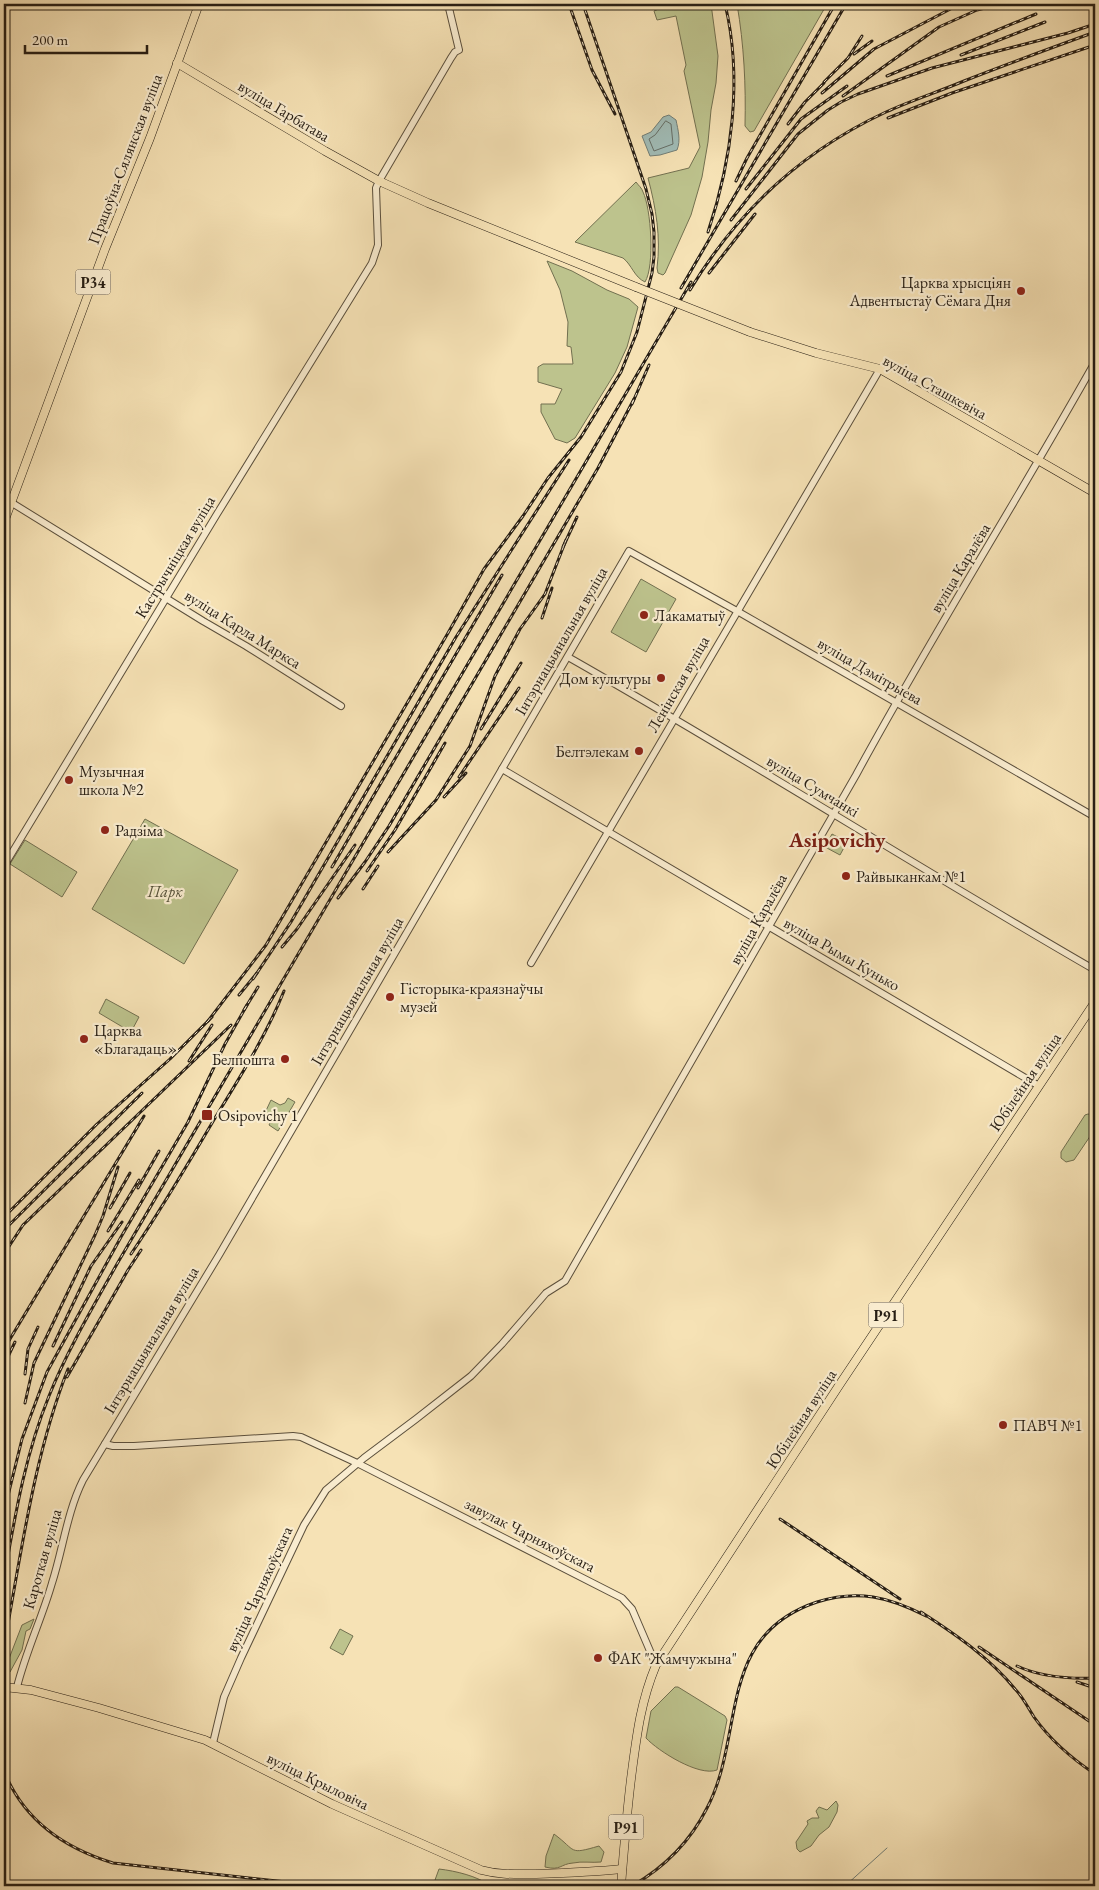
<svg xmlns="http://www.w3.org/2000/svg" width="1099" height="1890" font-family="'EB Garamond',serif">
  <rect width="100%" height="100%" fill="#f6e2b5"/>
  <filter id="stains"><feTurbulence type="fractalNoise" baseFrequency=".004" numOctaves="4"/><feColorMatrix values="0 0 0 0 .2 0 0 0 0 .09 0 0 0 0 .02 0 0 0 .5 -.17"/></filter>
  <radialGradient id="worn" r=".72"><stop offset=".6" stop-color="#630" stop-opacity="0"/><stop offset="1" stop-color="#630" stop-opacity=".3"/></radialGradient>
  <g fill="#bdc38d" stroke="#727050">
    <path d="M 660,4 L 711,4 L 718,56 L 716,83 L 711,110 L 708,142 L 702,177 L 691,215 L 665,273 L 663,275 L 658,273 L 657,268 C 661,237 656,208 648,178 L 689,168 L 700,147 L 684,71 L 686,65 L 676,16 L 657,20 L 654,11 L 661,8 Z"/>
    <path d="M 737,4 L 827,4 L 754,131 L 750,132 L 745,126 C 746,85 744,45 737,4 Z"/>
    <path d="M 636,182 C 638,185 642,188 643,192 C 651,208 655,266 645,282 C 634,277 632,265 623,258 L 575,242 Z"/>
    <polygon points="547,261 572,271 607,290 629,299 638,307 627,347 615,373 575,438 567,443 555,439 541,412 541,404 555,404 562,389 538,382 538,367 543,364 573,364 571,347 567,346 568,322 560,290"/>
    <polygon points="641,579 676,599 646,652 611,632"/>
    <polygon points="145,819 238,870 184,964 92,909"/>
    <polygon points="832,834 847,842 840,855 825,847"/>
    <polygon points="25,840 77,872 62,897 10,864"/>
    <polygon points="106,999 139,1017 131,1032 99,1013"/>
    <polygon points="288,1098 295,1102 278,1131 269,1125 270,1123 265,1121 263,1117 271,1100 280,1105 285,1103"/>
    <polygon points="1088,1114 1095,1115 1095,1129 1074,1160 1066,1162 1061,1158 1061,1152 1085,1115"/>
    <polygon points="34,1619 30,1629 26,1631 22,1650 10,1672 5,1669 22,1625"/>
    <polygon points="340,1629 353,1636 343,1655 330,1648"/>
    <path d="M 675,1687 L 678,1687 L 725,1716 L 727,1720 L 717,1770 C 699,1777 658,1751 646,1738 L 651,1711 Z"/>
    <polygon points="836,1801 838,1805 837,1812 829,1827 819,1835 811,1846 800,1852 797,1849 796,1842 808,1824 807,1821 812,1818 819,1818 816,1811 819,1807 827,1810"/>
    <path d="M 554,1834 C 577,1851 568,1855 599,1846 L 604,1852 L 601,1862 C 592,1863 582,1861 573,1863 C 560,1864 561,1871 545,1867 L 546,1856 Z"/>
    <path d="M 439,1869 C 456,1871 477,1876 491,1886 L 431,1886 L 435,1880 Z"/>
  </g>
  <path fill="#a0bcb7" stroke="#707d76" d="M 669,115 L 676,120 C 678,130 681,140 677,150 L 660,155 L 650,156 L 642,136 L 651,132 L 663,117 Z"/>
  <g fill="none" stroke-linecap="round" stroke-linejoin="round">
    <polygon stroke="#646d66" stroke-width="1" points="666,121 671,124 673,144 654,151 649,139 655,135"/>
    <polyline stroke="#707d76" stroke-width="1" points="845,1886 887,1848"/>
    <defs>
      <g id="minor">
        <polyline points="4,498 203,621 246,646 341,706"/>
        <path d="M 568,657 C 746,758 918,868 1095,970"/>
        <polyline points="502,769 1039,1086"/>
        <polyline points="4,866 217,514 372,263 378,245 376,188 379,181 451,58 455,52 459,50 448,4"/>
        <polyline points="531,963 880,369"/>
        <polyline points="105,1444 113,1446 134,1446 293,1436 301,1437 357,1463 622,1598 632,1609 656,1665"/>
        <path d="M 17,1687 C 26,1651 42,1618 52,1583 C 63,1549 67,1512 83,1480 L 219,1255 L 629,551 L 737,611 L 1095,817"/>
        <path d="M 213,1743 L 224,1697 L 241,1658 L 304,1525 L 326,1490 L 364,1458 L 416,1419 L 471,1376 L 502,1344 L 546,1293 L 565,1281 L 856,775 C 932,635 1017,501 1095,362"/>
      </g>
      <g id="major">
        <polyline points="177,63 325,151 379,181 428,203 636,287"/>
        <polyline points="750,332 816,353 880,369 1095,493"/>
        <polyline points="4,522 105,249 150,138 199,4"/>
        <path d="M 4,1687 L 31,1690 L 99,1708 L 205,1740 L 332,1804 L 481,1870 C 499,1875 517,1874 536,1874 C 565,1873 593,1872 622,1869"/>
        <path d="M 621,1886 C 624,1848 627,1809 632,1771 C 637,1733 641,1701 656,1665 L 840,1384 L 1095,1002"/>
      </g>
    </defs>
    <use href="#minor" stroke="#5b4f3c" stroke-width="8"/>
    <use href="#major" stroke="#271e14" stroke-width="9"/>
    <use href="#minor" stroke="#f9eccf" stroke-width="6"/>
    <use href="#major" stroke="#f6e2b5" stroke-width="8"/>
    <defs>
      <g id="rail">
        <polyline points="569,4 592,70 615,114"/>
        <polyline points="854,54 872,41"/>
        <polyline points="961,55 1045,22"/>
        <polyline points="887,76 1036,14"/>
        <polyline points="824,82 848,58 862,36"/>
        <polyline points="822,93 874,49 960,4"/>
        <polyline points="843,96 939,27 977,10 1001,4"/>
        <polyline points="888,118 952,93 1095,45"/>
        <polyline points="788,124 805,102 824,83"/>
        <polyline points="736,181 747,158 835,4"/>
        <polyline points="746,189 801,119 847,86"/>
        <polyline points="731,220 798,134 828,110 841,102 858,94 932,68 1068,33 1095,24"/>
        <path d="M 708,232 C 732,160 743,78 725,4"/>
        <polyline points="709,273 755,214"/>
        <polyline points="681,288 846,4"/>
        <path d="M 690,290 C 738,210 802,151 886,112 C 912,100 938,92 964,81 C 1007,64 1051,48 1095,32"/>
        <polyline points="632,404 649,365"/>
        <polyline points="563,547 577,517"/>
        <polyline points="542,618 552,588"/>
        <polyline points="481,729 521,663"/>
        <polyline points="459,777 519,688"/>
        <polyline points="444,797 466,773"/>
        <polyline points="388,852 436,800 470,746 495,676 520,629 545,594 566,540"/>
        <polyline points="332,867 502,575"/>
        <polyline points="367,871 395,830 445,743"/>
        <polyline points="363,889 378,866"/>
        <polyline points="338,898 365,862 389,826 598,468 634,399"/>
        <polyline points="282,947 297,929 355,845"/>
        <polyline points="253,979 291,922 456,637 569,460"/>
        <polyline points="239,995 257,973"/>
        <polyline points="244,1010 258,987"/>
        <polyline points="208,1021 266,945 448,633 484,569 523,516 548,478 581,437 621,372 637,332 652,273 654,257 654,232 652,214 646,189 583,4"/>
        <polyline points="189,1061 212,1025"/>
        <polyline points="138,1188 159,1151"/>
        <polyline points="110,1208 130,1173"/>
        <polyline points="4,1217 97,1124 170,1059 212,1017"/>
        <polyline points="4,1230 142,1093"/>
        <polyline points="108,1231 139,1180"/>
        <polyline points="4,1254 23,1225 231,1025"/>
        <path d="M 131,1254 C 161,1210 188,1164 215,1118 C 240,1077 266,1036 284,991"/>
        <polyline points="53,1346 91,1266 122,1222"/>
        <polyline points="4,1349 144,1116"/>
        <polyline points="4,1365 15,1342"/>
        <polyline points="25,1374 28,1349 38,1327"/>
        <polyline points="67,1377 128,1270 141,1250"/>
        <polyline points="25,1403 34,1363 95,1235 103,1216 118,1167"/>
        <polyline points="4,1512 22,1439 47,1372 121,1237 188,1122 225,1044 247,1005"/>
        <polyline points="780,1519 900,1599"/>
        <path d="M 4,1578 C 15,1516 25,1455 49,1396 C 67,1351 93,1307 117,1264 L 691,282"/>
        <polyline points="4,1597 8,1571"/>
        <path d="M 921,1612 C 955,1634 990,1658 1015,1689 C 1023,1697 1028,1708 1034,1717 C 1051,1741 1071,1758 1095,1774"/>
        <path d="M 5,1640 C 22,1549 34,1456 68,1369"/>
        <polyline points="979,1647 1095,1725"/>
        <path d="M 1017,1666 C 1041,1677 1070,1679 1095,1678"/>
        <polyline points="1077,1682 1095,1688"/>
        <path d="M 4,1771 C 23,1819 64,1848 113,1863 L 323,1886"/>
        <path d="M 632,1886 C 665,1867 690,1842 707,1808 C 746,1734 715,1636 817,1602 C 858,1589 889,1597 926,1616"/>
      </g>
    </defs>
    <use href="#rail" stroke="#271e14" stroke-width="3"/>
    <use href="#rail" stroke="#f9eccf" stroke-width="1" stroke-dasharray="4" stroke-linecap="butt"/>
    <defs>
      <polyline id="major-bridge" points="636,287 750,332"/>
    </defs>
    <use href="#major-bridge" stroke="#271e14" stroke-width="9" stroke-linecap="butt"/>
    <use href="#major-bridge" stroke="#f6e2b5" stroke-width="8"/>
  </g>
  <g fill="#8f2418" stroke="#f9eccf" stroke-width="2">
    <circle cx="1021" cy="291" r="5"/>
    <circle cx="644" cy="615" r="5"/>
    <circle cx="661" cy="678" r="5"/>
    <circle cx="639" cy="751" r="5"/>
    <circle cx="69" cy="780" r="5"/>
    <circle cx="105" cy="830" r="5"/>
    <circle cx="846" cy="876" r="5"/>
    <circle cx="390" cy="997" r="5"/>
    <circle cx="84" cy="1039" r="5"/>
    <circle cx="285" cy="1059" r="5"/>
    <rect x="201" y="1109" width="12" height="12" rx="2.5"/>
    <circle cx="1003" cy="1425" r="5"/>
    <circle cx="598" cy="1658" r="5"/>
  </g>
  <g text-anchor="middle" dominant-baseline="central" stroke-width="4.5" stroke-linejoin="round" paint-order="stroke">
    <g fill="#f9eccf" stroke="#665c4c" stroke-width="1">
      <rect x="75.5" y="269.5" width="35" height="25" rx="4"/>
      <rect x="868.5" y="1302.5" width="35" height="25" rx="4"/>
      <rect x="608.5" y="1814.5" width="35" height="25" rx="4"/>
    </g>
    <g font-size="15" font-weight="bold" fill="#271e14">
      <text x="93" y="282">Р34</text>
      <text x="886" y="1315">Р91</text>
      <text x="626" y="1827">Р91</text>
    </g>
    <g font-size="16" fill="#271e14" stroke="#f9eccf">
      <text transform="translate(284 111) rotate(31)">вуліца Гарбатава</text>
      <text transform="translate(125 159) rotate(-69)">Працоўна-Сялянская вуліца</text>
      <text transform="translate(935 387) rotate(29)">вуліца Сташкевіча</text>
      <text transform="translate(175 557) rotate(-59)">Кастрычніцкая вуліца</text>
      <text transform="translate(960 568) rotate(-59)">вуліца Каралёва</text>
      <text transform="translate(243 629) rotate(32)">вуліца Карла Маркса</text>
      <text transform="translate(561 641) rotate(-60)">Інтэрнацыянальная вуліца</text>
      <text transform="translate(870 671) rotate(30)">вуліца Дзмітрыева</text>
      <text transform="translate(678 684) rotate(-60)">Ленінская вуліца</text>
      <text transform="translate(813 786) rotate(31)">вуліца Сумчанкі</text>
      <text transform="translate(758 919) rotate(-61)">вуліца Каралёва</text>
      <text transform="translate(842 954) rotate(30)">вуліца Рымы Кунько</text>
      <text transform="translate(357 991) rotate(-60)">Інтэрнацыянальная вуліца</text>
      <text transform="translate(1025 1082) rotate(-56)">Юбілейная вуліца</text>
      <text transform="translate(151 1340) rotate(-59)">Інтэрнацыянальная вуліца</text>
      <text transform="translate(801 1419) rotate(-57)">Юбілейная вуліца</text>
      <text transform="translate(530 1535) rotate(27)">завулак Чарняхоўскага</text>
      <text transform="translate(42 1559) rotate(-74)">Кароткая вуліца</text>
      <text transform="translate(259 1589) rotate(-65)">вуліца Чарняхоўскага</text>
      <text transform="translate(318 1781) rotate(26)">вуліца Крыловіча</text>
    </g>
    <g font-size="16" fill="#271e14" stroke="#f9eccf" text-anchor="start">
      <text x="1011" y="282" text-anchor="end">Царква хрысціян<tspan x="1011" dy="18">Адвентыстаў Сёмага Дня</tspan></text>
      <text x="654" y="615">Лакаматыў</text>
      <text x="651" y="678" text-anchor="end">Дом культуры</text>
      <text x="629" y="751" text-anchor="end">Белтэлекам</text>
      <text x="79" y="771">Музычная<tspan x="79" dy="18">школа №2</tspan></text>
      <text x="115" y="830">Радзіма</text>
      <text x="856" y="876">Райвыканкам №1</text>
      <text x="400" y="988">Гісторыка-краязнаўчы<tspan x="400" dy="18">музей</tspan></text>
      <text x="94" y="1030">Царква<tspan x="94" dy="18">«Благадаць»</tspan></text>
      <text x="275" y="1059" text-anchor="end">Белпошта</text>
      <text x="218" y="1115">Osipovichy 1</text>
      <text x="1013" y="1425">ПАВЧ №1</text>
      <text x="608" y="1658">ФАК "Жамчужына"</text>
    </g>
    <g font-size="16" font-style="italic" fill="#545038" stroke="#f9eccf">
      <text x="165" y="891">Парк</text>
    </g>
    <g font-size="21" font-weight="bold" fill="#7a1f14" stroke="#f9eccf">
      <text x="837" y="839">Asipovichy</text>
    </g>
  </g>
  <rect width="1099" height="1890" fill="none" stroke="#f6e2b5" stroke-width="20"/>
  <rect x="5" y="5" width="1089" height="1880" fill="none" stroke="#271e14" stroke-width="2.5"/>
  <rect x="10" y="10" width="1079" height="1870" fill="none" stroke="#271e14"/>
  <path d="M25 45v8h122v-8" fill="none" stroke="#271e14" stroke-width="2.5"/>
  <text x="32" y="45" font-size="15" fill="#271e14" stroke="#f9eccf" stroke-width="4" paint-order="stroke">200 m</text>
  <rect width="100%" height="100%" filter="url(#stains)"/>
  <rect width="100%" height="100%" fill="url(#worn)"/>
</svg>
